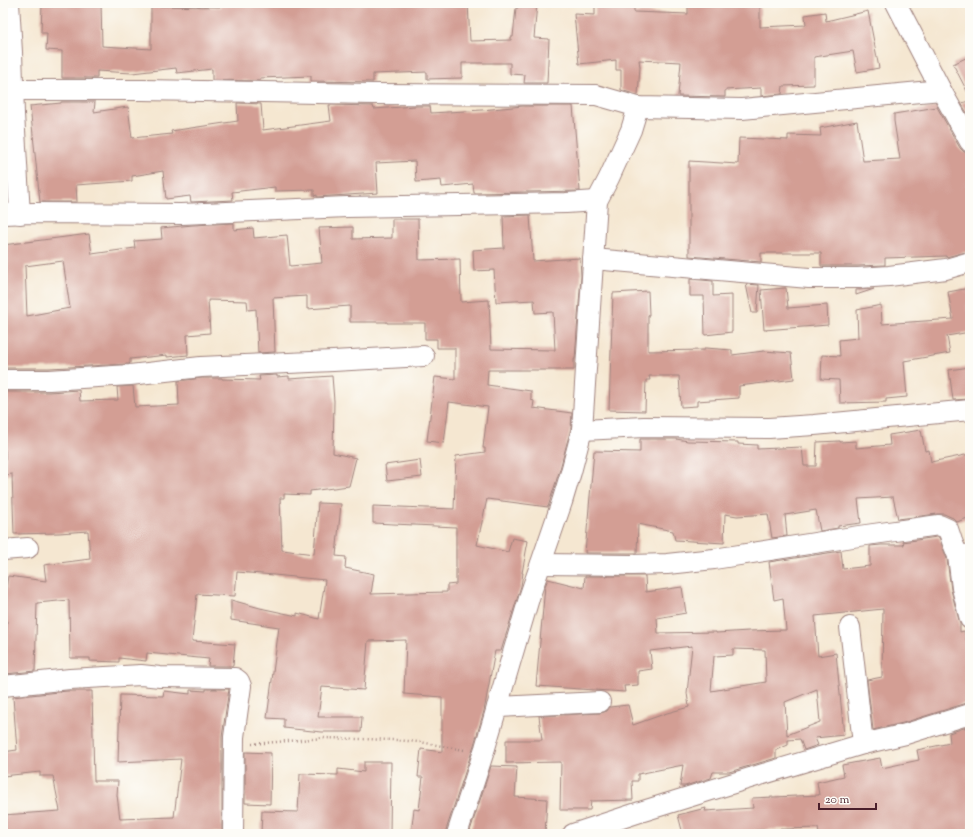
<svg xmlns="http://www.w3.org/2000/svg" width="973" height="837" font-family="'Sorts Mill Goudy',serif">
  <rect width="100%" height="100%" fill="#fdfcf7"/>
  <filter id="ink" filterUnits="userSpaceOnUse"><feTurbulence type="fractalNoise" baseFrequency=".025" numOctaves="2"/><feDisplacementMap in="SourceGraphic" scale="8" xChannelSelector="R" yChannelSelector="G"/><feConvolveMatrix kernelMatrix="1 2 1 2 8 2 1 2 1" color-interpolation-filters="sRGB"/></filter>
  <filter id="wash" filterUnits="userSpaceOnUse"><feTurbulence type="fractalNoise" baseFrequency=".012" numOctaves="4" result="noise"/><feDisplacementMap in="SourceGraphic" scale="16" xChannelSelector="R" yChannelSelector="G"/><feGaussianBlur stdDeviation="0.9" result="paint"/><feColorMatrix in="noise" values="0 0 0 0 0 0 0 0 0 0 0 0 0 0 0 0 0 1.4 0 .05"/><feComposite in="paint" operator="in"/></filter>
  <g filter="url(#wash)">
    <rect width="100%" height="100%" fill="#f5e7d1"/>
    <g id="blocks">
      <g fill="#d39e94" fill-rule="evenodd">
        <polygon points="42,3 101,3 102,46 151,49 151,6 220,7 221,3 468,3 470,41 511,40 511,37 513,37 516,8 518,8 518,3 537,3 534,38 549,39 547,83 524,83 525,75 510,74 510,63 462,63 462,78 427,79 427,72 373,74 373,82 311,81 311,76 260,78 260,81 212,80 212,69 177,73 176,68 132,73 97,71 97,78 62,78 62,51 46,50 47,33 41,33"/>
        <polygon points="607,3 634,3 634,12 688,14 688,3 760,3 760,27 806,25 805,15 825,12 826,21 868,11 879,68 857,72 853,51 814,57 814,85 783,86 782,94 761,96 761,88 725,90 725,97 678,96 681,62 639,60 640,67 638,95 637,95 621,90 621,70 616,70 616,60 579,64 574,14 595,15 595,4 607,4"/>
        <polygon points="970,56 970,97 953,64"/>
        <polygon points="970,101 970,118 961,103"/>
        <polygon points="61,102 95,102 94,112 128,107 132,138 172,134 171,131 238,121 237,103 261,104 263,130 331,121 329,105 373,106 374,109 415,106 430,106 431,113 482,110 523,106 573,106 580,191 474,193 473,184 442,187 441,180 416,182 415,161 376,163 378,193 317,197 317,195 314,196 314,190 275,191 275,187 232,192 233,200 191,202 190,196 166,199 163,171 132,176 132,181 76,185 77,202 40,202 30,106 61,103"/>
        <polygon points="937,107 960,148 964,152 970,153 970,251 946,257 946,256 885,258 885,265 858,266 821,266 821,253 761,253 761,262 689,256 689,161 738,164 739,138 788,140 788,135 821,136 820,128 857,121 863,161 900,159 894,121 894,114"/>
        <polygon points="3,153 5,153 8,202 3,202"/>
        <path d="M 530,215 L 533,261 L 580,258 L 581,276 L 575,359 L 574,359 L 574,370 L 488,370 L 487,385 L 531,391 L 531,400 L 534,401 L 533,408 L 572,413 L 571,428 L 560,469 L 548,507 L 487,499 L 477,545 L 508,552 L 512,538 L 528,541 L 522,573 L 523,573 L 521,586 L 501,651 L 495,651 L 484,711 L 474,745 L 446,830 L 446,834 L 411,834 L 414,809 L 419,810 L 423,777 L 418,777 L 421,749 L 442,752 L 442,697 L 404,694 L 406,640 L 368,641 L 364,690 L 322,687 L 318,717 L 362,717 L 361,732 L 322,732 L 284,728 L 284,719 L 267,718 L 279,627 L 231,620 L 231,600 L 260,608 L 297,616 L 297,613 L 319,619 L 325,580 L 274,575 L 237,572 L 235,596 L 197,594 L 192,641 L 235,644 L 233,666 L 208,666 L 209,659 L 147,653 L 146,661 L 119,658 L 119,662 L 90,661 L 90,658 L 70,658 L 69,600 L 37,603 L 35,671 L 5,674 L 7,621 L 3,621 L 3,589 L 6,589 L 8,576 L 46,581 L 44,565 L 90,559 L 88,531 L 59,533 L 14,534 L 12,474 L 6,475 L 5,450 L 3,450 L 3,392 L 49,392 L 79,390 L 80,401 L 118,400 L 117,387 L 133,386 L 135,407 L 179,405 L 178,381 L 202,378 L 222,378 L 222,379 L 260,380 L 259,376 L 277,375 L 277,377 L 289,376 L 289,379 L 332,376 L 334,401 L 333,453 L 356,458 L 349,486 L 310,491 L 310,495 L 284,494 L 284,498 L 280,498 L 282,550 L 314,554 L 318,503 L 341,504 L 336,556 L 346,557 L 345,568 L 374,574 L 371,594 L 447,592 L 447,585 L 456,584 L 456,527 L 373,523 L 373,506 L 454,509 L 456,456 L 485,452 L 485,448 L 483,448 L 488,407 L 449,402 L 444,443 L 427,441 L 435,377 L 455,379 L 455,348 L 437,348 L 437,339 L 425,339 L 425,323 L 387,323 L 387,322 L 350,322 L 350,306 L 307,309 L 307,296 L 273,298 L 275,352 L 258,353 L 256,309 L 248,310 L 247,301 L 208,300 L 210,333 L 187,335 L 188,355 L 167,357 L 167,355 L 130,359 L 130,363 L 129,364 L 49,368 L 3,368 L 3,245 L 89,234 L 92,254 L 135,248 L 134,241 L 162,239 L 161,228 L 193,225 L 234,223 L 234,230 L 253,228 L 254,238 L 287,235 L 290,266 L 322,263 L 319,228 L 353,227 L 353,239 L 392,238 L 392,219 L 418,219 L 419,260 L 460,259 L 461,302 L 489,300 L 491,349 L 553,350 L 555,350 L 553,312 L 535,313 L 534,300 L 496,302 L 494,270 L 474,271 L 473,250 L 504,248 L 503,216 ZM 63,261 L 70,308 L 27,316 L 25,266 Z"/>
        <polygon points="690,279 713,281 713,296 732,295 732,332 705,335 704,296 690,296"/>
        <polygon points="746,284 759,285 757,313 752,313"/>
        <polygon points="786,288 788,308 827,305 828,325 764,330 761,290"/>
        <polygon points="970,288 970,332 947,336 950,353 904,361 907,397 886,399 886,402 840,403 839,380 821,379 822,355 840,356 839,340 858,338 857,310 881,305 882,324 953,319 948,292"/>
        <polygon points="874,289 856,295 856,290"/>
        <polygon points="648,291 649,315 648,315 648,351 705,350 705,348 732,350 732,355 764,351 791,353 794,379 739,386 739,398 697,401 697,406 681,407 679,376 649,376 650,380 646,380 645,411 609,410 613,293"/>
        <polygon points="970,367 970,399 953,400 949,370"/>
        <polygon points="921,430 925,451 929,450 931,462 970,454 970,517 957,522 953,518 944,514 937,514 898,519 893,497 858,499 861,523 838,526 838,528 820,531 816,510 785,515 787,536 772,538 768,514 737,516 725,514 724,543 675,540 673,531 638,524 637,553 585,553 594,451 640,452 640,439 676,439 688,441 738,442 738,444 757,445 757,449 802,447 804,466 816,466 817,442 840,441 840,442 856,441 856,448 890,445 889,435"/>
        <polygon points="420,460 422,477 387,481 385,465"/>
        <path d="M 937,537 L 939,537 L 947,559 L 951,590 L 960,624 L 960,632 L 964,631 L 970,654 L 970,703 L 967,703 L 903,723 L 873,730 L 867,680 L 882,677 L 883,609 L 815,616 L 818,656 L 836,653 L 844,735 L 815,738 L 818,745 L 804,750 L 800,739 L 788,740 L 788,745 L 776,750 L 776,758 L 729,772 L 713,772 L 711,778 L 685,786 L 680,786 L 683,765 L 638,774 L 638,781 L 632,781 L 633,800 L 591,801 L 590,810 L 560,810 L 561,762 L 506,763 L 506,740 L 542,740 L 539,716 L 601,713 L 607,711 L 610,707 L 628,705 L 633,725 L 667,713 L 689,707 L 687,693 L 692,646 L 650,651 L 652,669 L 638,671 L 638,685 L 624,686 L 625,692 L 536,686 L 545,586 L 548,579 L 584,588 L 585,576 L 645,576 L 646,592 L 682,587 L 686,613 L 657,618 L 658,633 L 716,632 L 716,633 L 749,631 L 786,630 L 783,598 L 774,600 L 769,562 L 841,551 L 843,569 L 870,566 L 870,546 L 881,545 L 904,545 L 903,542 ZM 733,649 L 765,650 L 766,682 L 711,691 L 714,656 L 733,655 ZM 817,689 L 820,722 L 787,735 L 785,702 Z"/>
        <polygon points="206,689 229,689 222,737 222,833 198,832 198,834 3,834 3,815 60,811 53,776 40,776 40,772 3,776 3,752 17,750 13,697 67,691 92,691 94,781 118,781 117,795 120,819 174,817 181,759 118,762 120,695 163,696 164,691 190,694 190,690 206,691"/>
        <polygon points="970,726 970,834 819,834 818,828 755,830 755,834 683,834 678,815 706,808 705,811 753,808 752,798 819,795 817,782 844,776 842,765 880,758 882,768 919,760 917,750 950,743 949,733"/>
        <polygon points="245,752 271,753 270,804 245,803"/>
        <polygon points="364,762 391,762 390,834 364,834 324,830 323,834 261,834 262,811 298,812 300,774 338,775 338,769 364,772"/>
        <polygon points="491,766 517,767 515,797 547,799 545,834 515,833 515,834 469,834"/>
      </g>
    </g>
  </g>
  <g filter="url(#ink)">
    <use href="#blocks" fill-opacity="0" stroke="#a0837e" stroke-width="1"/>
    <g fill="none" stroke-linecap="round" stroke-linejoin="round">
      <defs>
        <g id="minor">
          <polyline points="9,3 12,52 14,114 20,214"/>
          <polyline points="896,3 941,90 970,142"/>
          <polyline points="13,90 142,90 373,94 596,95 638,107 742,109 941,90"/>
          <polyline points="3,214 34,213 181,214 347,207 566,203 597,201"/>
          <polyline points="593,259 809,278 858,278 889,276 946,269 970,262"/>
          <polyline points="3,380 49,380 130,375 201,367 333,361 424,356"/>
          <polyline points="582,430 644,427 769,428 814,425 970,410"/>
          <polyline points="3,550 28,548"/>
          <polyline points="958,556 962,588 970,619"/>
          <polyline points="541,564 632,565 667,564 714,559 859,536 939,525 948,529 952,541 958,556 970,554"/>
          <polyline points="850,627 863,744"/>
          <polyline points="3,686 70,679 141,675 160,677 235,678 239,681 241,686 234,737 233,834"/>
          <polyline points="497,707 600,702"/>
          <polyline points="457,834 485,748 530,595 562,502 571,472 582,430 597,201 609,178 631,130 638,107"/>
          <polyline points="573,834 640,812 750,778 863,744 906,734 970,714"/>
        </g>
      </defs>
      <use href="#minor" stroke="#a0837e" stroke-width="22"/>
      <polyline stroke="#a0837e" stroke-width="2.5" stroke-dasharray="1 3" stroke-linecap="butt" points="252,744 324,738 396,740 420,742 464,750"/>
      <use href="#minor" stroke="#fff" stroke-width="20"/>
    </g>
  </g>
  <rect width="973" height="837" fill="none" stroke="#fdfcf7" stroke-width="16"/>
  <path d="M819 803v6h57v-6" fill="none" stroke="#4a1f2b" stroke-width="2"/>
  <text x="825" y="803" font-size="12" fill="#4a1f2b" stroke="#fdfcf7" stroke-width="3" paint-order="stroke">20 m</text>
</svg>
